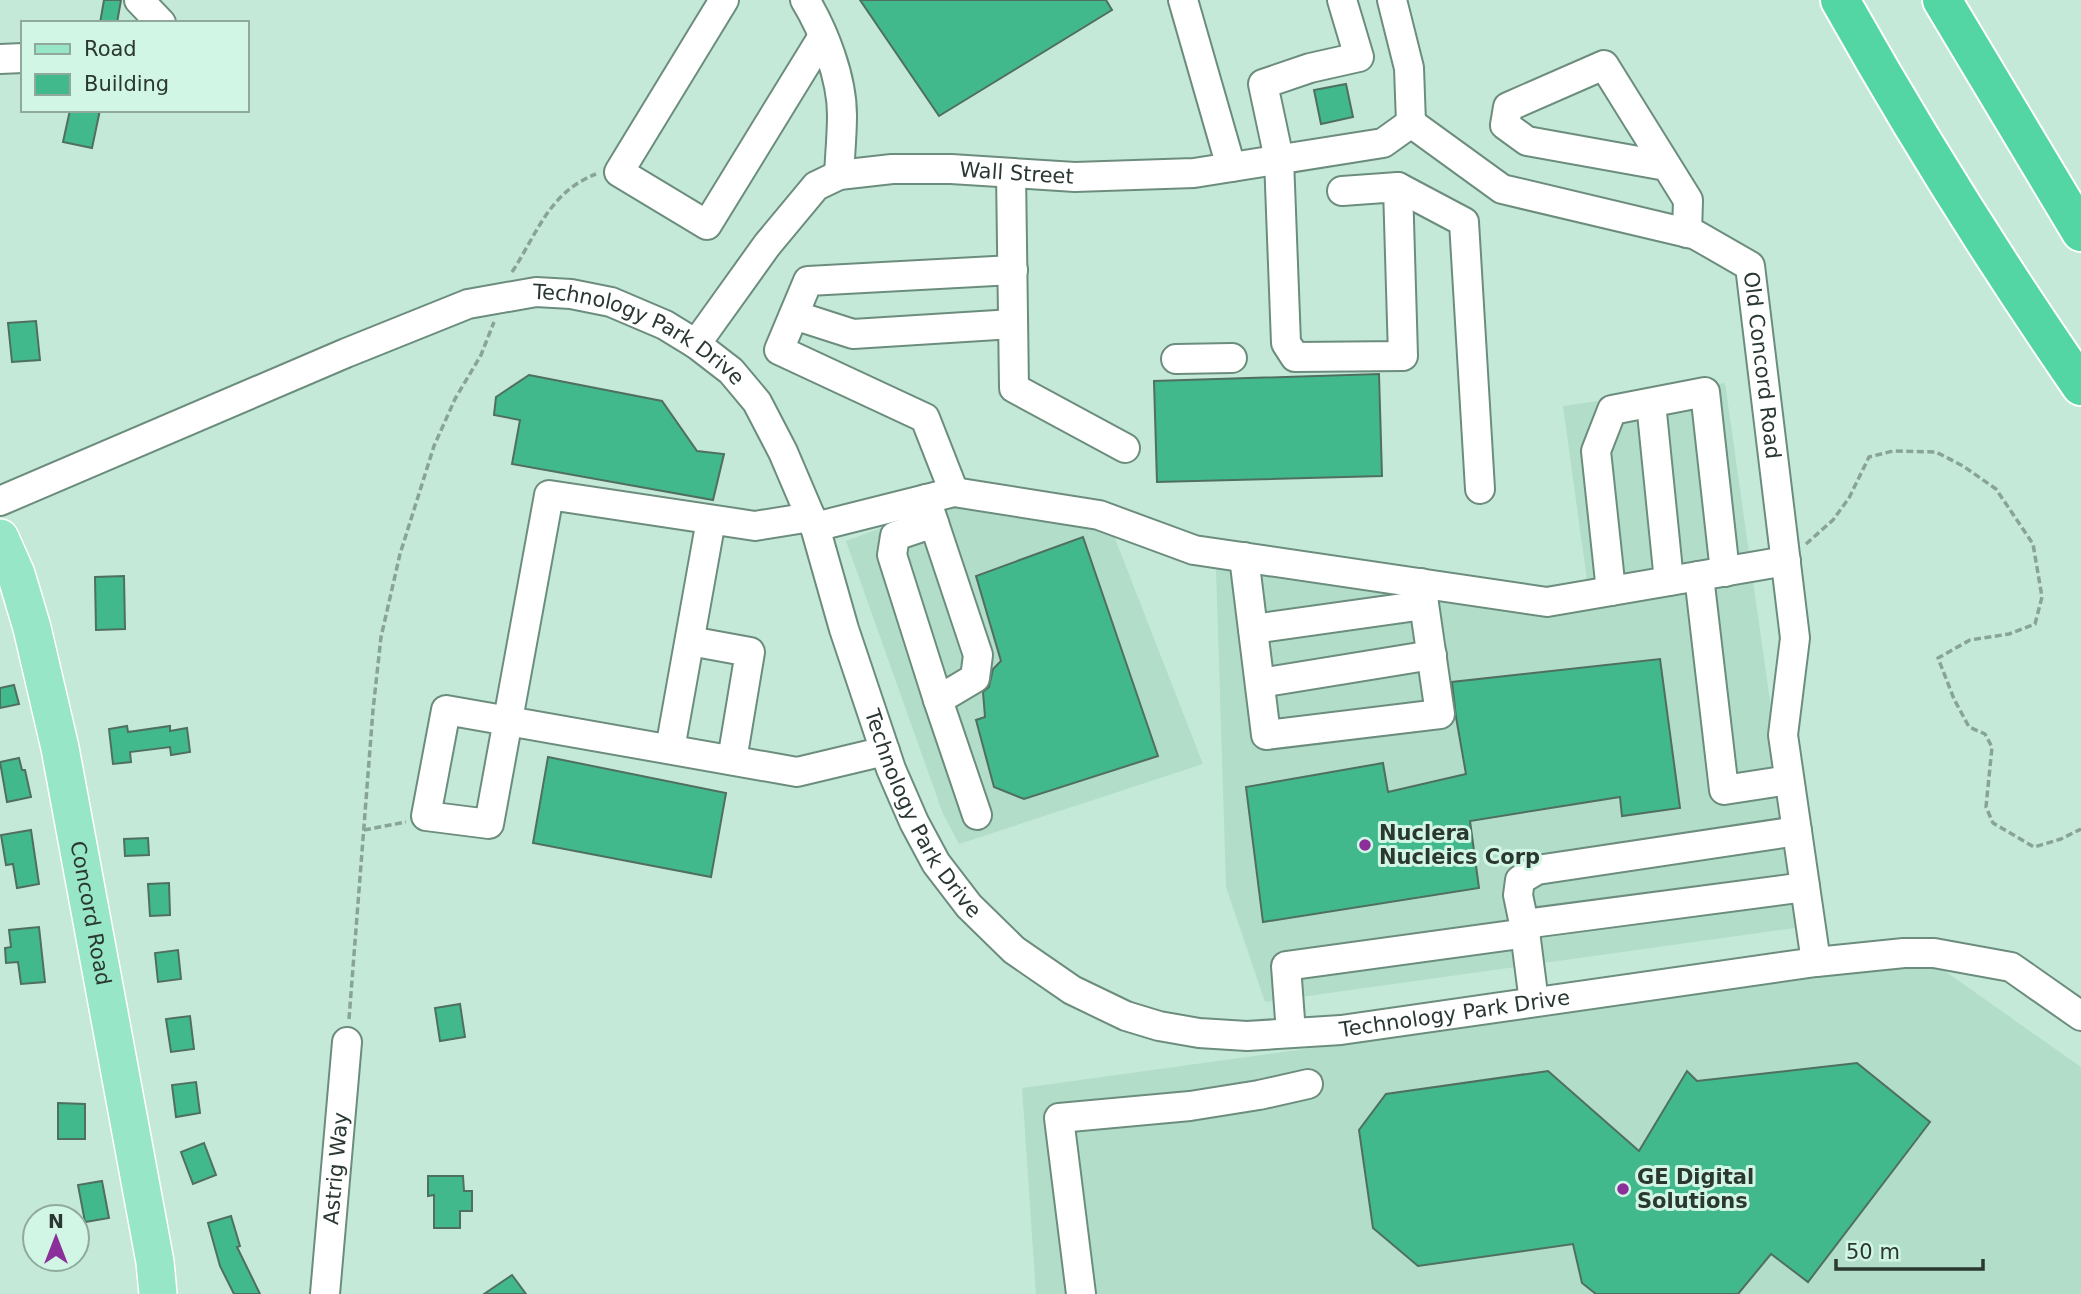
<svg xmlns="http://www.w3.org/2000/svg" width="2081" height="1294" font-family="'DejaVu Sans',sans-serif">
  <rect width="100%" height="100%" fill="#c5e9d8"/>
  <g fill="#b2ddc9">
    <polygon points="1725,383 1802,927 1265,1002 1226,887 1216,568 1222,543 1522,589 1587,580 1563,406"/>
    <polygon points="954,501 1107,518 1203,764 959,844 943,814 846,541"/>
    <polygon points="1932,962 2081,1067 2081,1294 1036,1294 1022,1088"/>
  </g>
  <g fill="#42b98d" stroke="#4f6f60" stroke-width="2">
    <polygon points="104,0 121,0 117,23 100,23"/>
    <polygon points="860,0 1106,0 1112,10 939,116"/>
    <polygon points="1346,84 1353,117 1321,124 1314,90"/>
    <polygon points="70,110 100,110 92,148 63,142"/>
    <polygon points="36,321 40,360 12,362 8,323"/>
    <polygon points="1379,374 1382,476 1157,482 1154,381"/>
    <polygon points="529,375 662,401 697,451 724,454 713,500 512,464 520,420 494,415 496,397"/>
    <polygon points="1083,537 1158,756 1024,799 994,787 976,720 985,717 983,692 989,687 993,669 1001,661 976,576"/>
    <polygon points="124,576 125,629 96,630 95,577"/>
    <polygon points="1660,659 1680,808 1622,816 1620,797 1470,821 1479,888 1263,922 1246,787 1383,763 1388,792 1466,774 1456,717 1452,682"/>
    <polygon points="14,685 19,704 0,708 0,688"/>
    <polygon points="127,726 128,732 170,726 170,731 187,728 190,752 171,755 170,747 130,752 131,762 113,764 109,729"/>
    <polygon points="548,757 726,793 711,877 533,843"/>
    <polygon points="19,758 22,770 25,770 31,797 7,802 0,762"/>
    <polygon points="31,830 39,884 17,888 13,864 6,865 1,835"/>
    <polygon points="148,838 149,855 125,856 124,839"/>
    <polygon points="169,883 170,915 150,916 148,884"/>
    <polygon points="39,927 45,982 21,984 18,962 6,963 5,948 11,947 9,930"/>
    <polygon points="178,950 181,979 158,982 155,953"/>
    <polygon points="460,1004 465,1037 440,1041 435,1008"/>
    <polygon points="190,1016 194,1049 171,1052 166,1019"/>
    <polygon points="1857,1063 1930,1122 1808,1282 1771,1254 1738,1294 1596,1294 1582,1283 1573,1244 1418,1266 1373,1228 1359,1130 1386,1094 1548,1071 1639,1151 1687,1071 1697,1081"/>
    <polygon points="196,1082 200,1113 176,1117 172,1085"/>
    <polygon points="58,1103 85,1104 85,1139 58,1139"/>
    <polygon points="204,1143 216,1175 193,1184 181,1152"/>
    <polygon points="428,1176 463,1176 464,1191 472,1191 472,1211 460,1211 460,1228 434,1228 434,1195 428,1196"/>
    <polygon points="102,1181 109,1218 85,1222 78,1185"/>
    <polygon points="231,1216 240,1246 237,1247 260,1294 234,1294 220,1266 208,1223"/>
    <polygon points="512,1275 526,1294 484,1294"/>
  </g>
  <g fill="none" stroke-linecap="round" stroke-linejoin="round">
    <defs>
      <g id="minor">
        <polyline points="139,0 161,23"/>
        <polyline points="724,0 619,172 707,225 823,36"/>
        <path d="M 805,0 C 824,31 842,78 842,115 C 842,135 840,155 839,175"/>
        <polyline points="1183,0 1231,167"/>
        <polyline points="1342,0 1359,57 1310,68 1263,84 1279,159 1286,343 1295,357 1403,356 1398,187 1342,191"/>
        <polyline points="1392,0 1409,68 1411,123"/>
        <polyline points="0,59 23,58"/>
        <path id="s1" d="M 1411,123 L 1502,189 L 1696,235 L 1750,266 L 1795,638 L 1783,735 L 1816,962"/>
        <polyline points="1666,166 1527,141 1505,125 1508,107 1604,65 1688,200 1687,233"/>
        <polyline points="1011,173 1014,388 1125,448"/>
        <polyline points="1398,187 1464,222 1480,489"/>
        <polyline points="794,315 853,334 1013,324"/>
        <path id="s2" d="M 696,344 L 767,245 L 816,186 L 839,175 L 892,169 L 951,169 L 1075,177 L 1194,173 L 1383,143 L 1411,123"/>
        <polyline points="1176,359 1232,358"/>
        <polyline points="1651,403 1669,581"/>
        <polyline points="954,492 925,418 779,350 808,281 1013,270"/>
        <polyline points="926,499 978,655 975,678 938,700 977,815"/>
        <path id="s3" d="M 0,501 L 346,353 L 468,304 L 536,292 L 571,294 L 611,302 L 665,325 L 696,344 L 731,371 L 757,402 L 783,452 L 815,527 L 844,629 L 891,769 L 914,822 L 936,863 L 969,906 L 1014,950 L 1072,990 L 1126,1016 L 1159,1026 L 1199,1033 L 1247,1036 L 1341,1030 L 1816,962 L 1904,953 L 1934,953 L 2011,967 L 2081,1016"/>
        <polyline points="811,517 755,526 549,495 489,824 426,816 446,710 797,772 885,751"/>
        <polyline points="934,523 895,536 892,555 938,700"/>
        <polyline points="815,527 954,492 1099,515 1194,550 1547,602 1786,561"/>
        <polyline points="1244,557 1266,735 1440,714 1421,583"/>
        <polyline points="1699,576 1724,790 1789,780"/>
        <polyline points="1611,591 1596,451 1612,410 1705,392 1725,572"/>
        <polyline points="1253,629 1424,605"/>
        <polyline points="690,641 750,652 732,760"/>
        <polyline points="1260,683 1432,655"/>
        <polyline points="670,749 711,520"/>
        <polyline points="1797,831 1537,870 1520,880 1518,895 1524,924 1805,887"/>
        <polyline points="1524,924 1534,1002"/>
        <polyline points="1291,1033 1286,966 1526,933"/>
        <path id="s4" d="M 325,1294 L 347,1042"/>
        <polyline points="1081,1294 1059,1118 1190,1106 1259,1095 1308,1084"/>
      </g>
      <g id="major">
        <path id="s5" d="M 0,538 L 16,574 L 32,628 L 60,748 L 155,1262 L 158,1294"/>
      </g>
      <g id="highway">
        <path d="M 1840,0 C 1914,132 1995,261 2081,386"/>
        <polyline points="1942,0 2081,232"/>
      </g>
    </defs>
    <use href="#minor" stroke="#6c8d7d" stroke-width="32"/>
    <use href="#major" stroke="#fff" stroke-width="40"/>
    <use href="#highway" stroke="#fff" stroke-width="42"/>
    <g stroke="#88a497" stroke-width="3.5" stroke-dasharray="7 3.5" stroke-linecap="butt">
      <path d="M 512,272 C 537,234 549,192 596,174"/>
      <polyline points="1806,544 1833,520 1849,498 1869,457 1893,451 1936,452 1963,466 1996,489 2033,544 2042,597 2035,624 2009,634 1970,640 1938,658 1954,699 1969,727 1985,734 1992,747 1986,807 1993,823 2034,847 2061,839 2081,829"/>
      <polyline points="364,830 406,822"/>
      <polyline points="349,1019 373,710 381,637 400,554 434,446 455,399 481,355 494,322"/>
    </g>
    <use href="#minor" stroke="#fff" stroke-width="28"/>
    <use href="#major" stroke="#98e6c8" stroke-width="37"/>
    <use href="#highway" stroke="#53d6a4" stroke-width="38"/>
  </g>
  <g fill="#8b2f9a" stroke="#d2f6e5" stroke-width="2.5">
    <circle cx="1365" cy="845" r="7"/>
    <circle cx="1623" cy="1189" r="7"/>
  </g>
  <g text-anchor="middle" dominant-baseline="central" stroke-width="6" stroke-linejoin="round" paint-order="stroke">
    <g font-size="21" fill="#2a3831" stroke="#d2f6e5">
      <text stroke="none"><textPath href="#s2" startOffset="402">Wall Street</textPath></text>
      <text stroke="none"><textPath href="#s3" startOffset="690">Technology Park Drive</textPath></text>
      <text stroke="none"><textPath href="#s1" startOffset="474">Old Concord Road</textPath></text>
      <text stroke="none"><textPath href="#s3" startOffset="1278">Technology Park Drive</textPath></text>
      <text stroke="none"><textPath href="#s5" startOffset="387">Concord Road</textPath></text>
      <text stroke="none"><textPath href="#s3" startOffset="1908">Technology Park Drive</textPath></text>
      <text stroke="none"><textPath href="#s4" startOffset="126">Astrig Way</textPath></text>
    </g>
    <g font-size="21" font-weight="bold" fill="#2a3831" stroke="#d2f6e5" text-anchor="start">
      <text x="1379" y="833">Nuclera<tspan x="1379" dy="24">Nucleics Corp</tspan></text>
      <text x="1637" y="1177">GE Digital<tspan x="1637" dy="24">Solutions</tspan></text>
    </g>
  </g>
  <rect x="21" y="21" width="228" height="91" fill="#d2f6e5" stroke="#8faa9d" stroke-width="2"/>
  <rect x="35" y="44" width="35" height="10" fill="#98e6c8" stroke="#8faa9d" stroke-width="2"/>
  <text x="84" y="56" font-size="21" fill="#2a3831">Road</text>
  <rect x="35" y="74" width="35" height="21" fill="#42b98d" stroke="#8faa9d" stroke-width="2"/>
  <text x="84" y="91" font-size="21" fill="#2a3831">Building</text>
  <g transform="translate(56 1238)"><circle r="33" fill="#d2f6e5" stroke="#8faa9d" stroke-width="2"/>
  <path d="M0-5L12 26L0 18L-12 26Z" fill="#8b2f9a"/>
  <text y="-10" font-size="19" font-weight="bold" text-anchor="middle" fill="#2a3831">N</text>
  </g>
  <path d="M1836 1259v10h147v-10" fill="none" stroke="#2a3831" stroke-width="3.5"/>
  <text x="1846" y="1259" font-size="21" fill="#2a3831" stroke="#d2f6e5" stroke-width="5" paint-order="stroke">50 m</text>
</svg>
